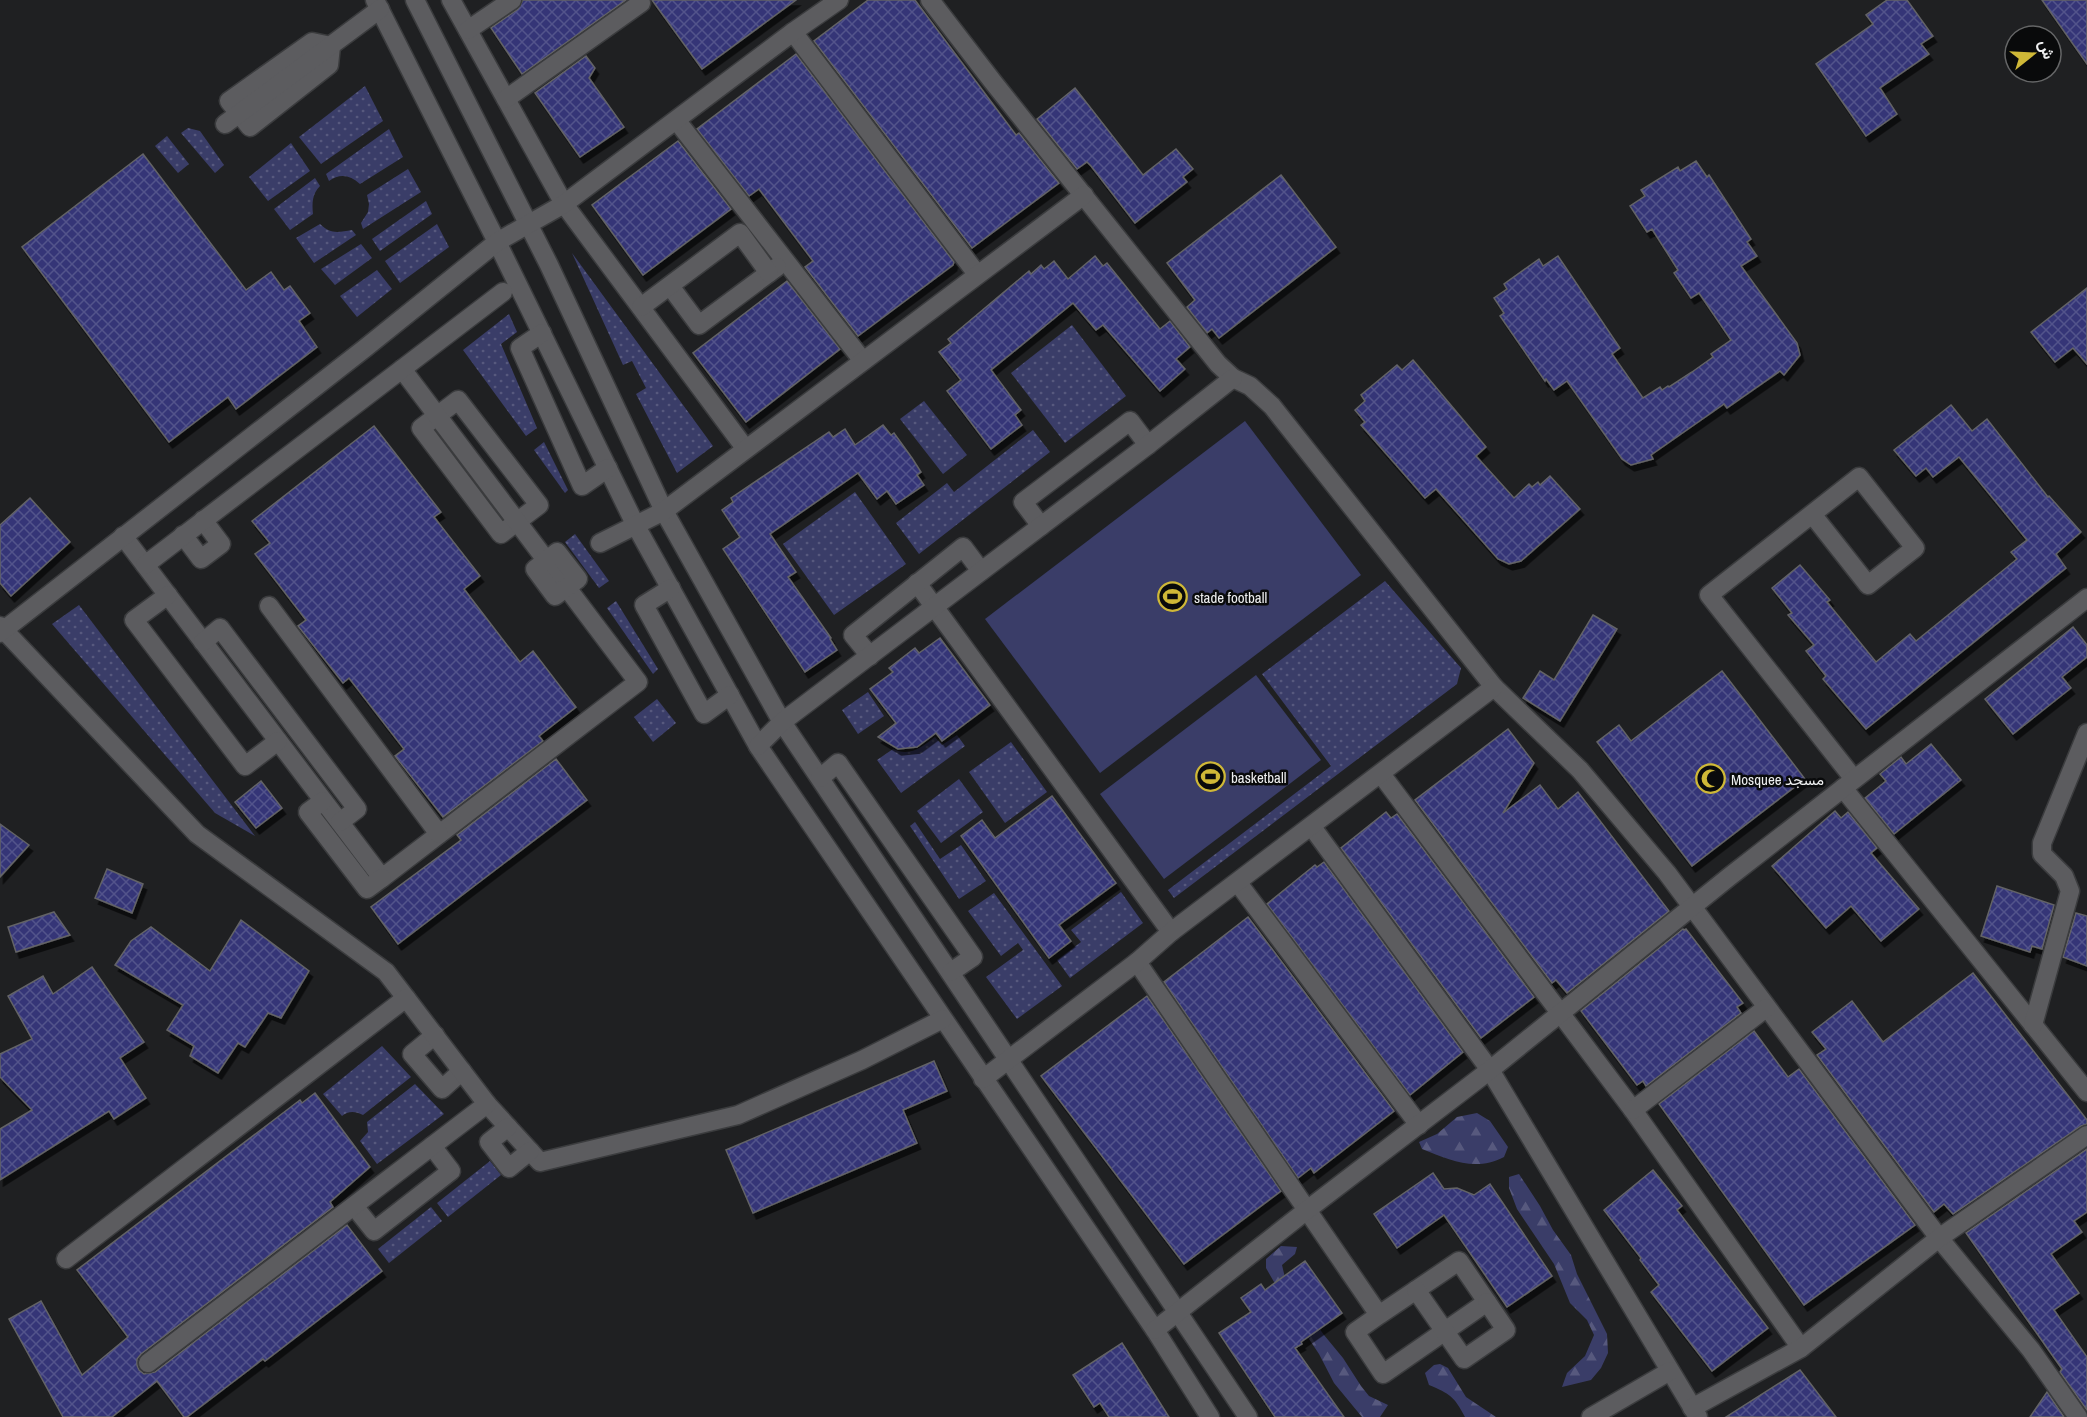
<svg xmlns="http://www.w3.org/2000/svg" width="2087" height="1417" font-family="'Archivo Narrow',Vazirmatn,sans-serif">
  <defs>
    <pattern id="grass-dots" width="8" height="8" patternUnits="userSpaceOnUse" patternTransform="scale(1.5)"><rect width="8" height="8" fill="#3a3d68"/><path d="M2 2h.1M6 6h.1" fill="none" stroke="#57597e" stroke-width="1.8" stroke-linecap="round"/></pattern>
    <pattern id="forest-firs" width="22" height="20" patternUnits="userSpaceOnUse" patternTransform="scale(1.5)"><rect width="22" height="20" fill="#3a3d68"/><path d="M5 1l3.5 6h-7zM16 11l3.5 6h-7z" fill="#57597e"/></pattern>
    <pattern id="building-cross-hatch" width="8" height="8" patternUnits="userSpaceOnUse" patternTransform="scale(1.5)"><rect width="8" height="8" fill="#343677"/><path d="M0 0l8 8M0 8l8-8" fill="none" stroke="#52538b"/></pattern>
    <filter id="shadow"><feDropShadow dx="3.5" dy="6" stdDeviation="0" flood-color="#0009"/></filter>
  </defs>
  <rect width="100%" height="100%" fill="#1f2022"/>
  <g fill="url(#grass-dots)">
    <polygon points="365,86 383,121 321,164 299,137"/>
    <polygon points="188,128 200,131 224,165 215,173 181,133"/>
    <path d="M 389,129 L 403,157 L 360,184 C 350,175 340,173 329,181 L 326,174 Z"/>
    <polygon points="167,136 189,164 178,173 155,146"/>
    <polygon points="291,143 310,171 268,201 249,177"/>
    <polygon points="408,169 421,192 363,229 361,223 368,212 369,204 367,195"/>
    <path d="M 315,178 L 320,186 C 312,194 312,203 313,214 L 290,230 L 274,209 Z"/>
    <polygon points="426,201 432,214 380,251 372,239"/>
    <path d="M 320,224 C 331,235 339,232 352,230 L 356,235 L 314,263 L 296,238 Z"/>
    <polygon points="437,224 449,247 400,283 385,261"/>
    <polygon points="361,244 372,258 335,285 321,269"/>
    <polygon points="572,253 713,446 677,473 636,394 646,388 632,361 623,365"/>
    <polygon points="377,270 392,289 357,317 340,296"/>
    <polygon points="509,314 517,332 501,344 537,428 526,436 463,350"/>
    <polygon points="1072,325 1126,396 1065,443 1011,373"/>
    <polygon points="924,401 967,455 943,474 900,419"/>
    <polygon points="1033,430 1050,452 919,554 896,523 947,483 954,492"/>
    <polygon points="544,442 568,490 565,493 534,450"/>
    <polygon points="855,492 906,564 834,615 783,544"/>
    <polygon points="575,534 609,581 599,588 565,542"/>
    <polygon points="1385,581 1461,668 1457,684 1174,898 1168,890 1331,766 1262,674"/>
    <polygon points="616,601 658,669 653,674 607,608"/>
    <polygon points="79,605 255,836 215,813 52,624"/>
    <polygon points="868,692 884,716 858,734 842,710"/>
    <polygon points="657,699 676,723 653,742 634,717"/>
    <path d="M 957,735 L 965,746 L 901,793 L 877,760 L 893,749 C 910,757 922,747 935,737 L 942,745 Z"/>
    <polygon points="1011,742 1047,792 1005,823 969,772"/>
    <polygon points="959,779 983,812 941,843 917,811"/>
    <polygon points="915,822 940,859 961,845 986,881 959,899 910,826"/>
    <polygon points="1121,892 1143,923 1070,978 1057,960 1081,942 1071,930"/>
    <polygon points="994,893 1062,986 1017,1019 986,977 1023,950 1018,943 1001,956 968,911"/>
    <path d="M 382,1046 L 411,1077 L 363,1115 C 355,1111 348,1111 342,1116 L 323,1094 Z"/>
    <polygon points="415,1084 444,1114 377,1164 360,1141 368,1132 367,1122"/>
    <polygon points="490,1161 501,1175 448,1217 437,1203"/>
    <polygon points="431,1207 442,1221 389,1263 378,1249"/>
  </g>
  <g fill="url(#forest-firs)">
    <path d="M 1477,1113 L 1490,1121 L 1508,1147 L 1504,1157 C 1475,1172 1450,1160 1422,1149 L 1419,1142 L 1437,1134 L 1457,1117 Z"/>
    <polygon points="1519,1174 1540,1206 1553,1230 1571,1255 1577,1274 1607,1334 1608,1353 1601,1368 1591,1380 1562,1387 1567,1373 1585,1356 1594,1335 1587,1320 1570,1303 1554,1264 1517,1209 1509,1188 1509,1177"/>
    <polygon points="1281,1246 1297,1247 1295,1254 1282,1265 1286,1282 1324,1335 1343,1358 1361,1386 1369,1396 1388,1405 1380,1417 1362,1417 1334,1383 1319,1354 1293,1315 1266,1268 1266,1259"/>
    <path d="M 1440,1364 L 1448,1368 L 1466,1397 L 1496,1417 L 1465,1417 C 1454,1396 1450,1394 1429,1385 L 1425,1373 L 1434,1365 Z"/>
  </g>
  <g fill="#3a3d68">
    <polygon points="1245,421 1361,575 1100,773 985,619"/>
    <polygon points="1256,675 1321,760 1164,879 1100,794"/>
  </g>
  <g fill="url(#building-cross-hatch)" stroke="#636366" stroke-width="1.5" filter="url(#shadow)">
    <polygon points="523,0 626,0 522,74 491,28 518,9"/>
    <polygon points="652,0 796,0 702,69"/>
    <polygon points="868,0 915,0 1016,135 1019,133 1059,183 972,248 814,41"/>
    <polygon points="1887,0 1907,0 1933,36 1921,44 1929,54 1880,88 1897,114 1866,136 1816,64 1873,24 1866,15"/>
    <polygon points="2042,0 2087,0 2087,64"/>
    <polygon points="796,54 954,262 953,265 858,336 805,267 813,261 759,189 749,196 697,129"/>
    <polygon points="586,56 595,68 589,78 624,127 580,157 535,93"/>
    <polygon points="1075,88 1143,175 1176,149 1193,169 1183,177 1187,182 1135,223 1091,166 1087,162 1077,169 1037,119"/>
    <polygon points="678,141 731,209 643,275 592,205"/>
    <polygon points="143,154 246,290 271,272 284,290 290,286 310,313 299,321 317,347 236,409 228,397 169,442 22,247"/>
    <polygon points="1696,161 1707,177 1709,175 1751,239 1747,242 1757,256 1741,266 1797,343 1800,355 1784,375 1780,371 1727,408 1724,404 1651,455 1653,459 1631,465 1622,459 1567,381 1554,390 1546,379 1545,381 1500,316 1504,313 1494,298 1507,289 1504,284 1539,259 1543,266 1558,256 1620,348 1612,354 1643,398 1660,387 1662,390 1668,386 1669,387 1692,372 1713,357 1711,354 1731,340 1699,293 1691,298 1674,273 1678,270 1652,229 1647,232 1630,206 1645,196 1641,190 1678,167 1680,171"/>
    <polygon points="1281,175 1336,247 1219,338 1212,329 1207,333 1187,307 1195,300 1167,263"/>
    <polygon points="1095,256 1103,266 1107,263 1160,329 1170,321 1190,347 1176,359 1185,369 1160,391 1103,325 1096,330 1073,303 991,370 1021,410 1015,415 1022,425 991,449 947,391 961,380 939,352 951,343 948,339 1029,271 1031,274 1041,265 1044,269 1054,261 1068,279"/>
    <polygon points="787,281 840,349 746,422 693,353"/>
    <polygon points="2087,288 2087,364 2073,348 2055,362 2031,332"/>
    <polygon points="1413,360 1486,447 1476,456 1514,498 1529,484 1532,487 1538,482 1540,485 1550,476 1580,509 1521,561 1509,564 1498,559 1436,489 1425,498 1361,425 1365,422 1355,410 1365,401 1361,395 1397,365 1402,370"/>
    <polygon points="1951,405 1972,431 1987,419 2048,497 2049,496 2081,532 2056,554 2066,568 1866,729 1823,679 1826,676 1806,651 1814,645 1788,615 1792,613 1772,588 1800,565 1830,600 1827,602 1876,662 1910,634 1916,641 2017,559 2011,552 2027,540 1959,457 1933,477 1926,468 1916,476 1894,450"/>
    <polygon points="883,425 891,435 894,433 912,458 921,472 917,475 924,485 896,504 887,491 877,499 858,473 770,534 796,572 788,577 831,638 830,639 837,650 805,672 723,549 740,537 722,510 733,502 731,498 829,432 833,437 845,429 855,445"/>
    <polygon points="374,426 441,512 434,517 480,576 464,589 520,662 533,651 576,707 539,736 543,741 443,817 395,756 404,749 349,678 343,683 298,626 306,620 255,554 270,543 252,521"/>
    <polygon points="30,498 70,542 11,596 0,583 0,525"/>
    <polygon points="1593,615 1617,629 1560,721 1523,698 1540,671 1554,680"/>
    <polygon points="2073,627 2087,645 2087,657 2062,677 2071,688 2013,734 1985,699"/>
    <polygon points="940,638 990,705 942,741 936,733 917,747 898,749 878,737 896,723 870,689 893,672 889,668 915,648 919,653"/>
    <polygon points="1722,671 1805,779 1692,866 1597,742 1619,725 1631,741"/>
    <polygon points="1508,729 1534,763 1503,813 1540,785 1558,809 1578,792 1669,911 1567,993 1556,980 1552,983 1415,800"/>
    <polygon points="1931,744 1961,780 1894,834 1865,798 1886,781 1880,774 1901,757 1906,764"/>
    <polygon points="556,759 587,800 398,944 371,907 461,840 457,835"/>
    <polygon points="261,781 282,808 256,828 235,802"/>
    <polygon points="1052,796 1116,883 1059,925 1071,941 1049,958 961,836 982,820 995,838"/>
    <polygon points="1835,811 1841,818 1848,812 1877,848 1871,853 1919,909 1881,941 1851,906 1826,928 1772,866"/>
    <polygon points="1386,812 1391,818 1397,814 1534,997 1481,1038 1341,848"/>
    <polygon points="0,824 29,845 0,877"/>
    <polygon points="1324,862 1463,1052 1410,1095 1267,904 1315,865 1317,867"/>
    <polygon points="107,869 143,884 132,913 95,898"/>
    <polygon points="1997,886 2054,905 2042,949 2032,946 2030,952 1981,936"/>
    <polygon points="54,912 70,935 16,952 8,927"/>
    <polygon points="2076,913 2087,916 2087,966 2063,957"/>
    <polygon points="1248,917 1394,1111 1314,1173 1311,1168 1298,1178 1164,982"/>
    <polygon points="241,920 309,971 281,1018 268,1013 245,1047 238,1043 218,1073 190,1056 194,1046 167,1030 183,1005 115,965 131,941 151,927 210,971"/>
    <polygon points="1683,929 1684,930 1686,929 1743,1003 1737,1007 1741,1013 1646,1086 1643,1081 1637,1085 1581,1011"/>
    <polygon points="92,967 144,1042 120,1058 146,1098 114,1119 109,1111 0,1180 0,1129 32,1110 0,1077 0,1054 32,1039 8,996 43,976 53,994"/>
    <polygon points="1973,973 2087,1120 2087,1124 2081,1126 1953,1214 1944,1204 1934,1212 1817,1055 1826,1049 1812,1032 1852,1001 1883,1042"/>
    <polygon points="1147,996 1281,1191 1184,1264 1041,1076"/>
    <polygon points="1754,1031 1788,1077 1799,1069 1915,1225 1804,1305 1659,1104"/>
    <polygon points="934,1061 947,1091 903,1110 917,1143 753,1213 726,1150"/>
    <polygon points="315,1093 370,1167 330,1202 333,1207 141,1354 137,1359 137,1365 139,1370 144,1374 155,1372 347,1225 382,1271 265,1361 263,1359 187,1417 184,1417 157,1381 112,1417 63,1417 9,1319 41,1301 82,1375 128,1337 77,1270 300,1100 302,1103"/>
    <polygon points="2087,1149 2087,1212 2074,1221 2082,1232 2051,1254 2079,1293 2054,1310 2087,1357 2087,1410 2060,1372 2062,1369 1966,1233"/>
    <polygon points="1653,1170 1682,1206 1677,1210 1768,1328 1712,1371 1651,1292 1659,1285 1640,1260 1641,1258 1604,1210"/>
    <polygon points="1433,1173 1444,1189 1457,1188 1474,1195 1490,1184 1552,1276 1507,1307 1444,1215 1397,1248 1374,1214"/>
    <polygon points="1305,1261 1342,1313 1301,1342 1302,1344 1295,1348 1344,1417 1275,1417 1219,1333 1251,1312 1241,1298 1261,1284 1265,1290"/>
    <polygon points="1122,1343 1169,1417 1109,1417 1100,1403 1094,1407 1073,1375"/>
    <polygon points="1800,1370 1836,1417 1726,1417"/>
    <polygon points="2047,1392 2064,1417 2030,1417"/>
  </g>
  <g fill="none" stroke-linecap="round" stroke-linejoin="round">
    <defs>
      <g id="minor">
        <polyline points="375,0 497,242 636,526 758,746 1155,1330 1210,1417"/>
        <polyline points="415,0 549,265 664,511 782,722 1248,1417"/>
        <polyline points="451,0 564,204 745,448"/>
        <polyline points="930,0 993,82 1218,364 1233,378 1250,386 1272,406 1494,687 1580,770 1667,873 1939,1238 2031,1350 2078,1417"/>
        <polyline points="468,30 512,0"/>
        <polyline points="793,32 977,274"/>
        <polygon points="312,42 331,46 329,65 250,127 229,101"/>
        <polyline points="506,99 641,3 639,0"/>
        <polyline points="677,121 863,361"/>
        <polyline points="225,124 380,9"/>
        <polyline points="670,286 699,325 777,267"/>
        <polyline points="641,307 740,233 769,273"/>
        <polyline points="542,333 520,348 582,486 608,468"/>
        <polygon points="458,400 539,505 501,534 421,428"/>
        <polyline points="1812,514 1868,585 1915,548 1859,477 1709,595 1854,779"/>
        <polyline points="1041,526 1023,502 1130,421 1148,445"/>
        <polyline points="183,535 201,559 221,544 203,520"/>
        <polyline points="123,536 382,878 638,682 402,369"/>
        <polyline points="600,543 664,511 1084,195"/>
        <polygon points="557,552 578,579 555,596 535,569"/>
        <polyline points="145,565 503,292"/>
        <polyline points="917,583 1171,932"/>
        <polyline points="671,588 644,605 704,714 730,695"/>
        <polyline points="168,595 134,620 245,766 278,741"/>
        <polyline points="269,606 439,834"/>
        <polyline points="0,626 197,834 386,972 406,998"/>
        <polyline points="0,633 364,349 497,242 564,204 793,32 839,0"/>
        <polyline points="203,642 220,628 357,809 340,822"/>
        <polyline points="870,656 853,635 963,547 981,571"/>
        <polyline points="758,746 782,722 1148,445 1233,378"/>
        <polyline points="1381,774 1633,1110 1801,1348"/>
        <polyline points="820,778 838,763 973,957 951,972"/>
        <polyline points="1843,788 2087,1092"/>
        <polyline points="323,801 308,812 367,889 382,878"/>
        <polyline points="1312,827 1490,1070 1698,1417"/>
        <polyline points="1238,883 1419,1125"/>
        <polyline points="1137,962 1379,1315 1355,1332 1383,1374 1487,1302 1459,1261 1379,1315"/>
        <polyline points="2033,1025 2070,891 2064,876 2042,854 2042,843 2087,733"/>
        <polyline points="435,1035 412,1054 442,1089 462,1071"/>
        <polyline points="983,1079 1137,962 1171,932 1494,687"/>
        <polyline points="487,1104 540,1162 738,1115 862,1060 943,1019"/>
        <polyline points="1633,1110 1766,1008"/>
        <polyline points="508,1127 489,1142 509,1168 530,1151"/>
        <polyline points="354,1206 374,1231 451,1171 432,1146"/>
        <polyline points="66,1259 406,998 487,1104 148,1363"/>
        <polyline points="1416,1290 1464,1359 1506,1330 1487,1302"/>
        <polyline points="1155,1330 1307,1210 1490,1070 1729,877 2087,598"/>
        <polyline points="1692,1408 1801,1348 1939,1238 2087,1135"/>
        <polyline points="1591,1417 1670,1371"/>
      </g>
    </defs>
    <use href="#minor" stroke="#3b3c3e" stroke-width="21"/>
    <use href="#minor" stroke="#5c5c5f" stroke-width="18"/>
  </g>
  <defs>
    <symbol id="stadium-ring" viewBox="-11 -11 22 22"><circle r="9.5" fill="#090a0b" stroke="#cfb837" stroke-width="1.5"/><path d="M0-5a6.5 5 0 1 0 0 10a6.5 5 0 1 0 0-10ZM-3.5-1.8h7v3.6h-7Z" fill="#cfb837"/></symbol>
    <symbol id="mosque-ring" viewBox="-11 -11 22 22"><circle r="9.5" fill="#090a0b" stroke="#cfb837" stroke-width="1.5"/><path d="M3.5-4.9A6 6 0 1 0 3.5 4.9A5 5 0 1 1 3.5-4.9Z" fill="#cfb837"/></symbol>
  </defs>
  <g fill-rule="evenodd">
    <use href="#stadium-ring" x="1156" y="580" width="33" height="33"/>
    <use href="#stadium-ring" x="1194" y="760" width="33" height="33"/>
    <use href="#mosque-ring" x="1694" y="762" width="33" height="33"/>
  </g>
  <g text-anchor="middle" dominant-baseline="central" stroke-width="5" stroke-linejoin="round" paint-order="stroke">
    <g font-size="15" fill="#eeeff0" stroke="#090a0b" text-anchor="start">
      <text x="1194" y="597">stade football</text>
      <text x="1231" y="777">basketball</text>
      <text x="1731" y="779">Mosquee مسجد</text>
    </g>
  </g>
  <g transform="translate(2033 54) rotate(72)"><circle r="28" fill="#090a0b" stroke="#656667" stroke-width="1.5"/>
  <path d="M0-4.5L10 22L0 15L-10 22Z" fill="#cfb837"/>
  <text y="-9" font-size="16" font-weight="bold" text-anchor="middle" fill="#eeeff0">ش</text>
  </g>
</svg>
